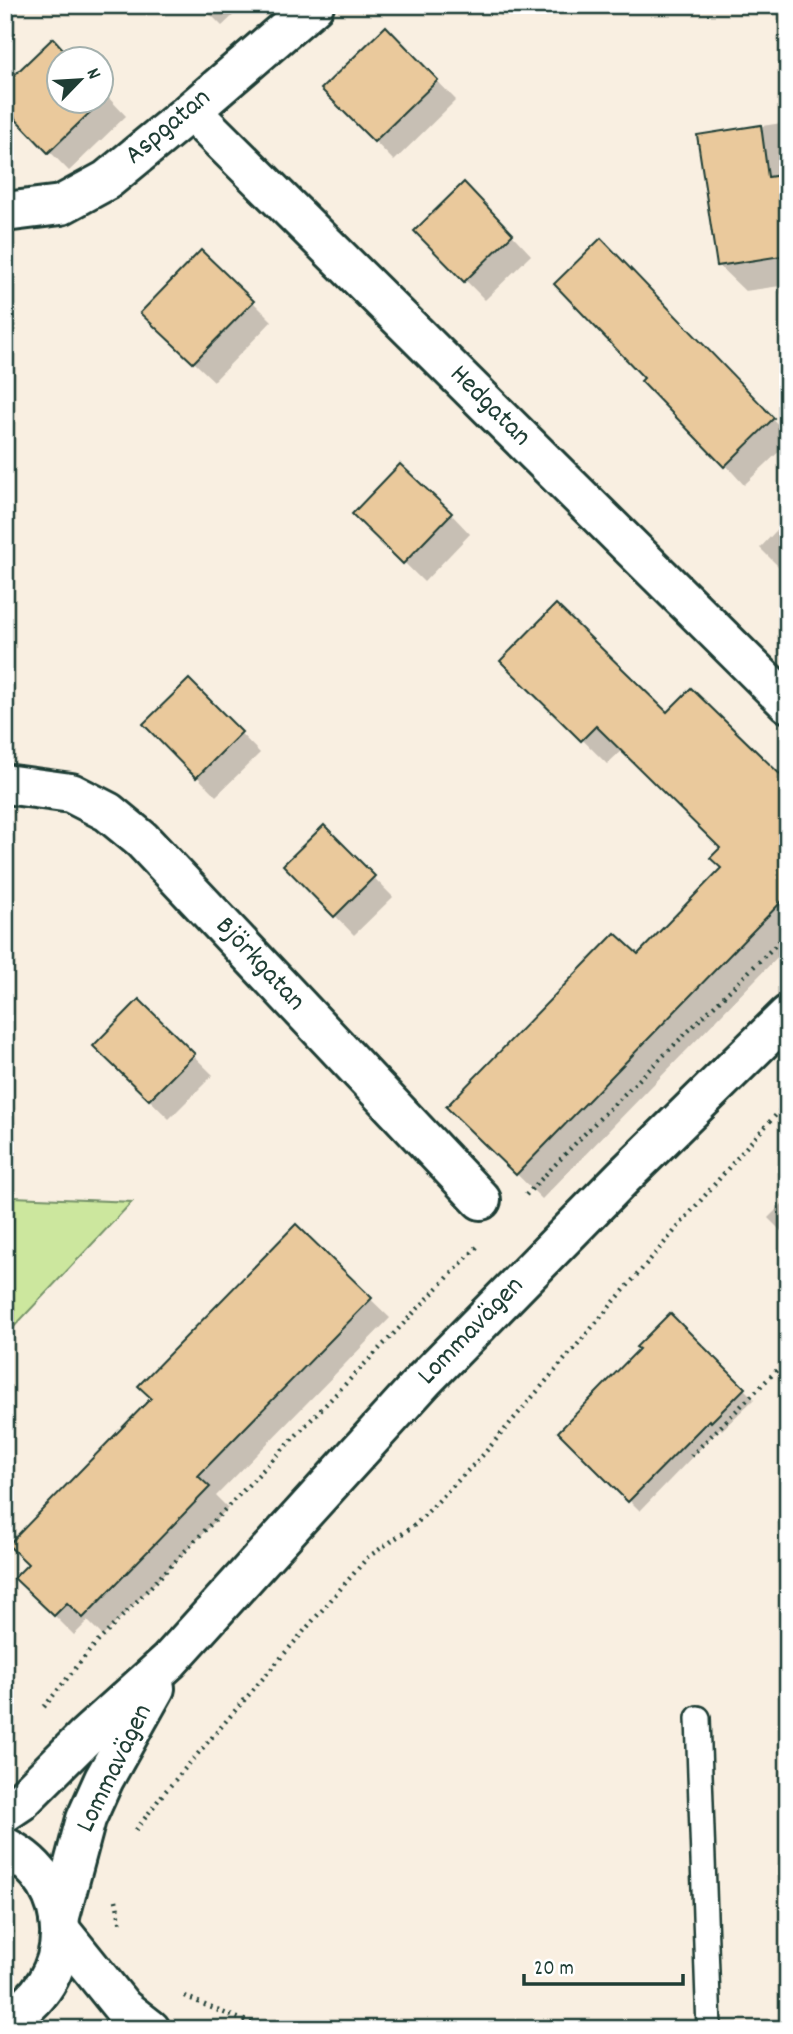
<svg xmlns="http://www.w3.org/2000/svg" width="793" height="2034" font-family="Dekko,sans-serif">
  <rect width="100%" height="100%" fill="#f9efe1"/>
  <filter id="ink" filterUnits="userSpaceOnUse"><feTurbulence type="fractalNoise" baseFrequency=".0143" numOctaves="2"/><feDisplacementMap in="SourceGraphic" scale="14" xChannelSelector="R" yChannelSelector="G"/><feConvolveMatrix kernelMatrix="1 2 1 2 8 2 1 2 1" color-interpolation-filters="sRGB"/></filter>
  <g filter="url(#ink)">
    <g fill="#cce79e" stroke="#769269" stroke-width="2">
      <polygon points="13,1197 132,1202 10,1331"/>
      <path d="M 5,1902 C 16,1921 16,1941 5,1960 Z"/>
    </g>
    <g fill="#0003">
      <polygon points="201,5 244,5 222,26"/>
      <polygon points="491,5 570,5 501,16"/>
      <polygon points="386,29 456,100 394,161 324,89"/>
      <polygon points="53,41 60,60 60,102 102,102 102,91 126,116 69,171 5,106"/>
      <polygon points="788,122 788,301 781,294 780,286 745,291 718,265 699,136"/>
      <polygon points="483,204 531,255 485,300 417,231"/>
      <polygon points="620,260 788,435 788,443 744,485 647,378"/>
      <polygon points="253,302 272,321 214,381 162,332"/>
      <polygon points="355,514 451,514 470,534 424,582"/>
      <polygon points="788,518 788,576 760,548"/>
      <polygon points="788,592 788,608 780,600"/>
      <polygon points="503,661 667,714 786,783 788,781 788,946 542,1199 449,1107 638,956 723,868 722,848 622,750 607,764"/>
      <polygon points="189,681 260,753 216,796 146,724"/>
      <polygon points="324,827 393,897 354,935 286,865"/>
      <polygon points="139,1002 213,1075 169,1119 95,1046"/>
      <polygon points="788,1198 788,1238 768,1218"/>
      <polygon points="296,1227 390,1318 216,1496 228,1508 103,1636 88,1621 74,1635 17,1578 30,1565 153,1399"/>
      <polygon points="670,1315 754,1399 722,1430 720,1428 640,1511 561,1432 641,1349"/>
    </g>
    <g fill="#eac99c" stroke="#1f3d34" stroke-width="2">
      <polygon points="386,26 438,80 374,142 321,89"/>
      <polygon points="53,38 73,60 60,60 60,102 102,102 102,89 107,96 48,153 5,108 5,84"/>
      <polygon points="761,125 768,177 788,174 788,255 717,266 697,135"/>
      <polygon points="464,182 513,234 464,282 414,231"/>
      <polygon points="601,238 774,418 724,467 641,381 644,378 554,284"/>
      <polygon points="201,250 254,301 193,363 140,313"/>
      <polygon points="400,464 452,513 403,564 352,514"/>
      <polygon points="556,604 667,712 691,688 788,782 788,895 516,1175 446,1107 615,933 638,954 721,868 710,858 720,848 596,726 581,741 500,661"/>
      <polygon points="189,679 242,732 196,778 143,724"/>
      <polygon points="324,825 375,876 334,917 283,865"/>
      <polygon points="139,999 195,1054 149,1100 93,1046"/>
      <polygon points="296,1224 372,1298 198,1476 210,1487 83,1618 67,1603 54,1616 14,1578 28,1564 8,1545 151,1398 138,1386"/>
      <polygon points="670,1313 745,1388 711,1422 709,1420 628,1502 558,1432 639,1349 636,1347"/>
    </g>
    <g fill="none" stroke-linecap="round" stroke-linejoin="round">
      <defs>
        <polyline id="lane" points="698,1718 709,2029"/>
        <g id="street">
          <polyline points="191,111 788,703"/>
          <polyline points="5,212 61,205 107,180 191,111 314,5"/>
          <polyline points="5,784 71,793 108,812 142,840 481,1200"/>
          <polyline points="61,1931 123,2008 150,2029"/>
        </g>
        <g id="secondary">
          <polyline points="5,1812 20,1802 86,1736 169,1661 424,1380 623,1177 788,1015"/>
          <path d="M 5,1847 C 79,1884 78,1983 5,2020"/>
          <polyline points="59,1920 86,1819 104,1779 155,1688"/>
        </g>
      </defs>
      <use href="#lane" stroke="#1f3d34" stroke-width="28"/>
      <use href="#street" stroke="#1f3d34" stroke-width="44"/>
      <use href="#secondary" stroke="#1f3d34" stroke-width="44"/>
      <g stroke="#1f3d34" stroke-width="4.5" stroke-dasharray="2 5" stroke-linecap="butt">
        <polyline points="526,1195 596,1122 788,933"/>
        <polyline points="691,1456 788,1359"/>
        <polyline points="44,1707 91,1649 477,1247"/>
        <polyline points="136,1830 163,1794 368,1557 415,1525 482,1456 749,1144 788,1102"/>
        <polyline points="116,1900 121,1926"/>
        <path d="M 185,1996 C 215,2010 248,2024 281,2029"/>
      </g>
      <use href="#lane" stroke="#fff" stroke-width="23"/>
      <use href="#street" stroke="#fff" stroke-width="38"/>
      <use href="#secondary" stroke="#fff" stroke-width="38"/>
    </g>
  </g>
  <g text-anchor="middle" dominant-baseline="central" stroke-width="6" stroke-linejoin="round" paint-order="stroke">
    <g font-size="28" fill="#1f3d34" stroke="#fff">
      <text transform="translate(169 128) rotate(-40)">Aspgatan</text>
      <text transform="translate(489 407) rotate(45)">Hedgatan</text>
      <text transform="translate(259 965) rotate(47)">Björkgatan</text>
      <text transform="translate(472 1332) rotate(-46)">Lommavägen</text>
      <text transform="translate(116 1769) rotate(-64)">Lommavägen</text>
    </g>
  </g>
  <rect width="793" height="2034" fill="none" stroke="#fff" stroke-width="28"/>
  <rect x="14" y="14" width="765" height="2006" fill="none" stroke="#1f3d34" stroke-width="2.5" filter="url(#ink)"/>
  <g transform="translate(80 80) rotate(65)"><circle r="33" fill="#ffffff" stroke="#a5b1ae" stroke-width="2"/>
  <path d="M0-5L12 26L0 18L-12 26Z" fill="#1f3d34"/>
  <text y="-10" font-size="19" font-weight="bold" text-anchor="middle" fill="#1f3d34">N</text>
  </g>
  <path d="M524 1974v10h159v-10" fill="none" stroke="#1f3d34" stroke-width="3.5"/>
  <text x="534" y="1974" font-size="21" fill="#1f3d34" stroke="#ffffff" stroke-width="5" paint-order="stroke">20 m</text>
</svg>
